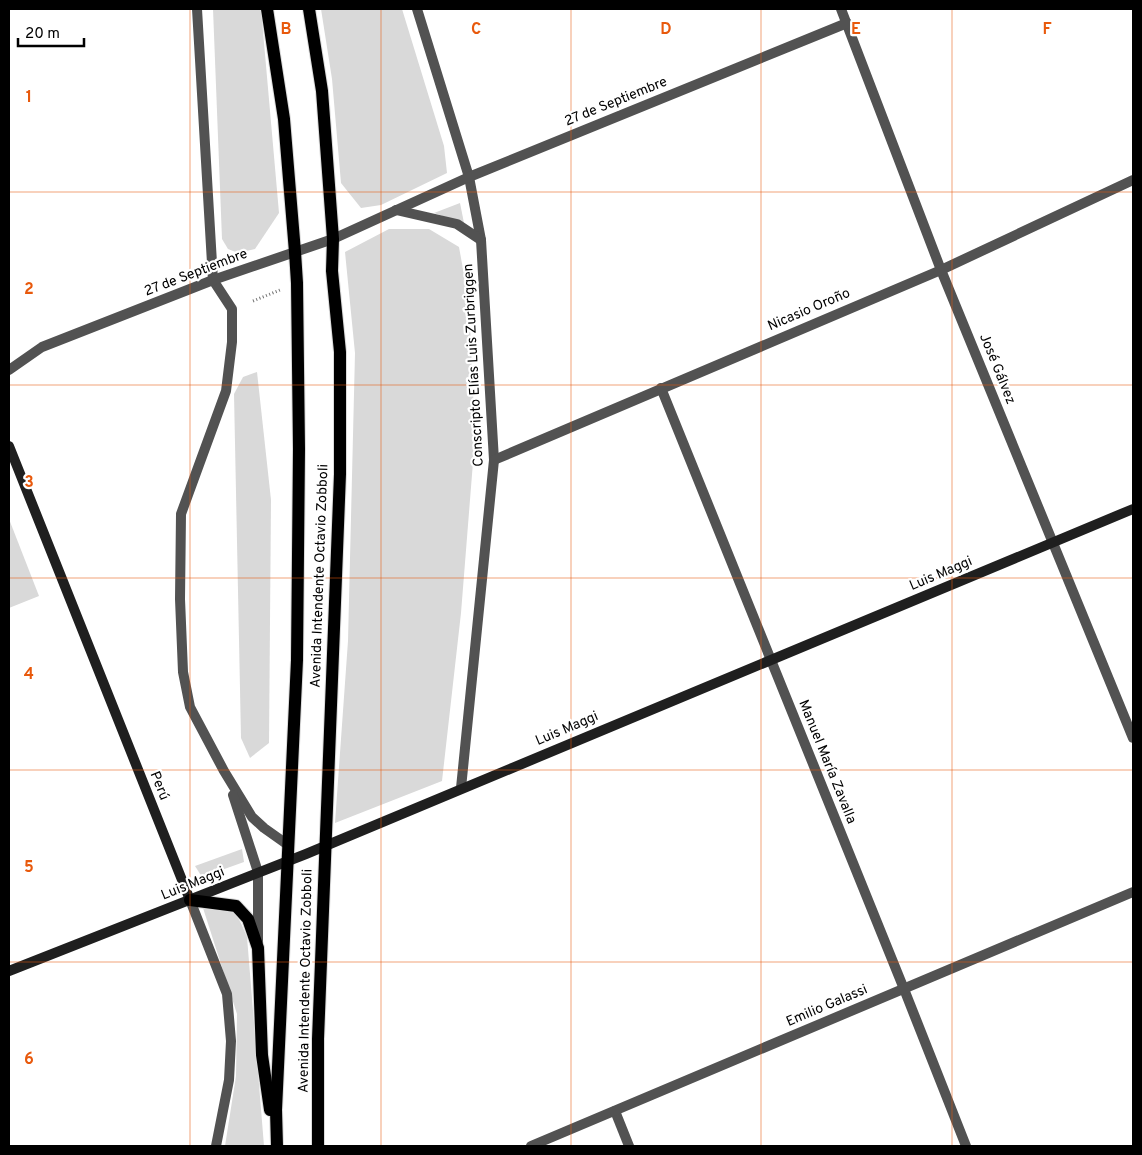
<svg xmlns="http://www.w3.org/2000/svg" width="1142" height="1155" font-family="Overpass,sans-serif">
  <rect width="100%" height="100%" fill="#fff"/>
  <g fill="#d9d9d9">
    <polygon points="213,9 261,9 279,213 255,249 238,253 228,249 222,239"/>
    <polygon points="321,9 402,9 444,146 447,173 381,205 361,208 341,183 332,79"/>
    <polygon points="460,203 464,223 434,213"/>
    <polygon points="389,229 429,229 459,247 469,302 475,437 461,613 442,781 335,823 348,641 355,353 345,252"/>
    <polygon points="257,372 271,500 269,743 250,758 241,738 234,394 243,377"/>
    <polygon points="9,519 39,596 9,608"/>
    <polygon points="242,849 244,862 202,877 195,866"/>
    <path d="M 203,908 C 233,909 235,907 247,937 L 264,1146 L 225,1146 L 236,1076 L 237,1014 Z"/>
  </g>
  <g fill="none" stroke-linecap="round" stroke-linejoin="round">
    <defs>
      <g id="primary">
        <polyline points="267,9 284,119 295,252 297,283 299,449 297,660 276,1110 277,1146"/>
        <polyline points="309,9 322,91 333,239 332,271 340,352 340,474 318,1039 318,1146"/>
        <polyline points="190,900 236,906 248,919 258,948 262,1055 270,1110"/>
      </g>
    </defs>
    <use href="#primary" stroke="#dbdbdb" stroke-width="14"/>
    <polyline stroke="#747474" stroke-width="3" stroke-dasharray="1 2.5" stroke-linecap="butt" points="253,301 280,290"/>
    <g stroke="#525252" stroke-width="10">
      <polyline points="213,280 232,309 232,342 226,391 181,514 180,599 183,672 190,707 224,771 252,817 264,828 288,845"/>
      <polyline points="233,795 258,872 258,941"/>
    </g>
    <g stroke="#525252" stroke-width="10">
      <polyline points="197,9 213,280"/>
      <polyline points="417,9 469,177 481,240 494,460 461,788"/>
      <polyline points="841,9 941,270 1133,738"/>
      <polyline points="396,210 457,224 481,240"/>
      <polyline points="9,370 42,347 213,280 333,239 469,177 847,23"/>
      <polyline points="661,388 904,989 966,1146"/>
      <polyline points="494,460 941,270 1133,180"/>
      <polyline points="190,900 227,994 231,1041 229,1080 216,1146"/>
      <polyline points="615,1111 629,1146"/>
      <polyline points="531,1146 1133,892"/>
    </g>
    <g stroke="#1f1f1f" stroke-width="10">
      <polyline points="9,446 190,900"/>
      <polyline points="9,971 306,854 1133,509"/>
    </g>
    <use href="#primary" stroke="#000" stroke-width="12"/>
  </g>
  <path fill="none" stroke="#e8590c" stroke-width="1" stroke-opacity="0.55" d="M 190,9 L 190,1146M 381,9 L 381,1146M 571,9 L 571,1146M 761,9 L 761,1146M 952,9 L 952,1146M 9,192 L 1133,192M 9,385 L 1133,385M 9,578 L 1133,578M 9,770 L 1133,770M 9,962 L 1133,962"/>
  <g text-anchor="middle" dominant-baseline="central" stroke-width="4.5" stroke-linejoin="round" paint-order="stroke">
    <g font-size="14" fill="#000" stroke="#fff">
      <text transform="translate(616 102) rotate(-22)">27 de Septiembre</text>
      <text transform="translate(196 273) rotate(-21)">27 de Septiembre</text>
      <text transform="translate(809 310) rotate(-23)">Nicasio Oroño</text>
      <text transform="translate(474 365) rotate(-93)">Conscripto Elías Luis Zurbriggen</text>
      <text transform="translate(997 369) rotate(68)">José Gálvez</text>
      <text transform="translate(941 574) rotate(-23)">Luis Maggi</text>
      <text transform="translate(320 576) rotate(-88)">Avenida Intendente Octavio Zobboli</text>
      <text transform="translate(567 729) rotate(-23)">Luis Maggi</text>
      <text transform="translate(827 762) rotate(68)">Manuel María Zavalla</text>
      <text transform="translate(159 786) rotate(68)">Perú</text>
      <text transform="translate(193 884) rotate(-22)">Luis Maggi</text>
      <text transform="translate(306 981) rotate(-89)">Avenida Intendente Octavio Zobboli</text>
      <text transform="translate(827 1006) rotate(-23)">Emilio Galassi</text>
    </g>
  </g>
  <g font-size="16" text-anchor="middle" font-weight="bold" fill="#e8590c" stroke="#fff" stroke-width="4.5" stroke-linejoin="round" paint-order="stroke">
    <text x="286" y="34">B</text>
    <text x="476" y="34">C</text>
    <text x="666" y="34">D</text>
    <text x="856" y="34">E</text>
    <text x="1047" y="34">F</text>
    <text x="29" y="102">1</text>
    <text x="29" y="294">2</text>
    <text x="29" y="487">3</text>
    <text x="29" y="679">4</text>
    <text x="29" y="872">5</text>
    <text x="29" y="1064">6</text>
  </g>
  <rect width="1142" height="1155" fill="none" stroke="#000000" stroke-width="20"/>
  <path d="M18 38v8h66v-8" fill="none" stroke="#000000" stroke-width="2.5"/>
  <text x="25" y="38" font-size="15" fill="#000000" stroke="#ffffff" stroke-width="4" paint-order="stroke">20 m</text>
</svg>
